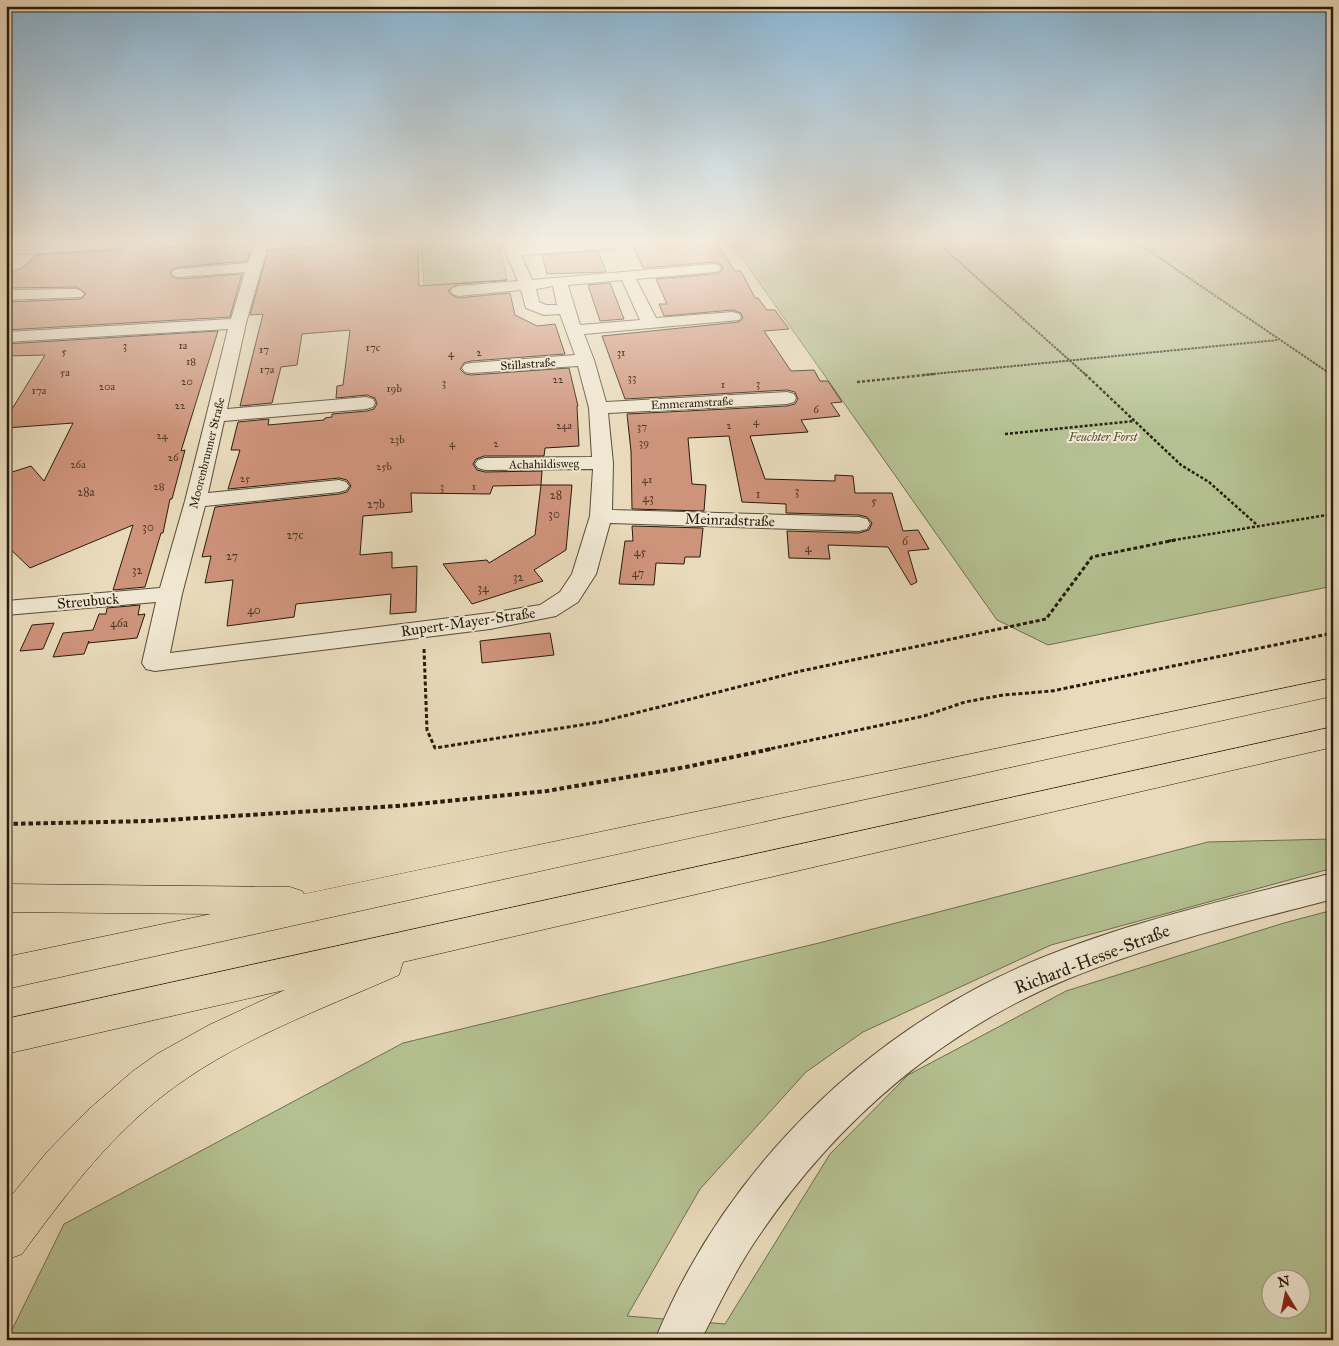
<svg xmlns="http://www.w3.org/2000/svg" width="1339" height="1346" font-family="'IM FELL Great Primer',serif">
  <rect width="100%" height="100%" fill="#e8daba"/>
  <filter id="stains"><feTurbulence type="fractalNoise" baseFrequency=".004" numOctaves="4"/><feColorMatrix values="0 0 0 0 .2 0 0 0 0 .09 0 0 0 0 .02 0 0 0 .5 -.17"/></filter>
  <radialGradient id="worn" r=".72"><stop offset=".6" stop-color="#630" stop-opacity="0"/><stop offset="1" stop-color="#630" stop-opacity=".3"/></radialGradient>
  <g fill="#b4c091" stroke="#6e6e4f" fill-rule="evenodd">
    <polygon points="453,244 499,244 507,280 424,286 421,246"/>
    <polygon points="732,244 1333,244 1333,586 1048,645 997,620"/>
    <path d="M 1333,839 L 1333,868 L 1051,945 L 863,1032 L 806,1072 L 700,1189 L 627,1316 L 725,1324 L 830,1154 L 908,1075 L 1066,991 L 1284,923 L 1333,910 L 1333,1340 L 7,1340 L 64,1224 L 403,1043 L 819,943 L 1208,842 ZM 1272,1278 L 1302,1278 L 1302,1308 L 1272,1308 Z"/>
  </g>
  <g fill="#ce937b" stroke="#281c0d">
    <polygon points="129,244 149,244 147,249 222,244 221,246 247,245 245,252 250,252 247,261 179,267 174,268 170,272 172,277 179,279 242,274 230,317 6,330 6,302 81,299 86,294 82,290 76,287 6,288 6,277 16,269 21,269 36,255 120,250 127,248"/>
    <polygon points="339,244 418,244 419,286 507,280 458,284 448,291 452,295 458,298 510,293 515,315 537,326 555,324 565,354 471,361 464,363 460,369 465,374 471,375 569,368 578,406 577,406 579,446 545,448 544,456 484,456 476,459 473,464 477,470 485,472 542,471 541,485 493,486 490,494 411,493 412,512 363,516 360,555 392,552 392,568 417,566 416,612 390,614 391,594 296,604 294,617 227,626 233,580 205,583 211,556 202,557 215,507 339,494 347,492 351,486 347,480 339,478 228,489 240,450 231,450 238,422 269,419 268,425 324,420 325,418 332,417 332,414 367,411 374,409 377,404 375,398 367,395 336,398 337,386 343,385 350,330 302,334 297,365 281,367 272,403 240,406 263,314 250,315 268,251"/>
    <polygon points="678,244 717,244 735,271 741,271 755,298 758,298 767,310 775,310 789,329 764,331 791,371 814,370 820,381 828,381 842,402 831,403 840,416 801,420 808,432 750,436 765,479 835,481 835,475 853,476 855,493 892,493 903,531 918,530 929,549 908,551 917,582 911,585 888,547 828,545 830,559 789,558 787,531 859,533 869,530 872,523 867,517 859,515 786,513 786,504 742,502 729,436 688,438 692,484 706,485 704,511 632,509 631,451 627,414 787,406 795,404 798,399 795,392 787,390 625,399 602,336 739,322 743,318 741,313 733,310 664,316 659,304 667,304 656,279 714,274 719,273 723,269 721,264 714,262 643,268 633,246 678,245"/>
    <polygon points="598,251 606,272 547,274 542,255"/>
    <polygon points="610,283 624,319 600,321 588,285"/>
    <polygon points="218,331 181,451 185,450 172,499 170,499 163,533 161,533 145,587 113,590 133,525 30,568 6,545 6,474 31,466 44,481 73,423 6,428 6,419 45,355 6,356 6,344"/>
    <polygon points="541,485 572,485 566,550 534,570 543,581 472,604 443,564 487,560 489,563 535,535"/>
    <polygon points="632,526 703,528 700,557 685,557 684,564 656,563 654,585 619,584 625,541 633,541"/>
    <polygon points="140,605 138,615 145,614 137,638 88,643 89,641 84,654 53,657 63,633 93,630 99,614 106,614 107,608"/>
    <polygon points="54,623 43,649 20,651 32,625"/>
    <polygon points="550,633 554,655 482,663 480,641"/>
  </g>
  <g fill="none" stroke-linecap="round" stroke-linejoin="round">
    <defs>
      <g id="minor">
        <polygon points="56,244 127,244 125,247 120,248 21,254 16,253 14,250 16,247 21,246"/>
        <path d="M 254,244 L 292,244 L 290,247 L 267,249 L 246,323 L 227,409 L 366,397 L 373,399 L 375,403 L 373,407 L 366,409 L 224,421 L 208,493 L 339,480 L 346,482 L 349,486 L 346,490 L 339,492 L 205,506 L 182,594 L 170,653 L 490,613 L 540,605 L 560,592 L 572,574 L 590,516 L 593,469 L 485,470 L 478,468 L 475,464 L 478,460 L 485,458 L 592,457 L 589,408 L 578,366 L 471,373 L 465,372 L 462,368 L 465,364 L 471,363 L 575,355 L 560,314 L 544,315 L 526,308 L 521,290 L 458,296 L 453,294 L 450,291 L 453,288 L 458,286 L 518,281 L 502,244 L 516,244 L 517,246 L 556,244 L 620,244 L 618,247 L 613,248 L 521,255 L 532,280 L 714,264 L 719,265 L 721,268 L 719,271 L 714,272 L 636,279 L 656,318 L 733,312 L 739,314 L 741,317 L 739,320 L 584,334 L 594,360 L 606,402 L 787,392 L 794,394 L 796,398 L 794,402 L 787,404 L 608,413 L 613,463 L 612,510 L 859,517 L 867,519 L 870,524 L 867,529 L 859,531 L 610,523 L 596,574 L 578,602 L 556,616 L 490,629 L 155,671 L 146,669 L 142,663 L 156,602 L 6,615 L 6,601 L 160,588 L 185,501 L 228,329 L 6,342 L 6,332 L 231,319 L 245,272 L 179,277 L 174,276 L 172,273 L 174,270 L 179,269 L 248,263 ZM 622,280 L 640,320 L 580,325 L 568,285 ZM 553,286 L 557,305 L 546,305 L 539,302 L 536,289 Z"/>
        <polygon points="76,289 81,291 84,294 81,297 6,300 6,290"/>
        <path d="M 1333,873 L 1333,899 C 1244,922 1155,944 1070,978 C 942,1030 837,1121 760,1234 C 737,1267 719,1304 701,1340 L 655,1340 C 717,1189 835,1063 979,987 C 1084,931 1218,902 1333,873 Z"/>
      </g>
      <g id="highway">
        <polygon points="1333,678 1333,696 6,989 6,957 211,914 6,912 6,884 290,887 302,891 304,894"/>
        <path d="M 1333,727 L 1333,747 L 403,962 L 399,975 C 318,1011 230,1042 160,1098 C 105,1142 63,1198 22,1254 L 6,1260 L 6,1202 L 47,1152 L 88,1110 L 133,1071 L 157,1054 L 209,1025 L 285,990 L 6,1054 L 6,1019 Z"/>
      </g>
    </defs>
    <use href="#minor" stroke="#584c38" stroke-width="2"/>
    <use href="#highway" stroke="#281c0d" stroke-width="1"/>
    <g stroke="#281c0d" stroke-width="2" stroke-dasharray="2.5 1" stroke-linecap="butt">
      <polyline points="939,244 1086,375"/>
      <polyline points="1139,244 1332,375"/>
      <polyline points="923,375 1278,340"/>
    </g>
    <g stroke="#281c0d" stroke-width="2.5" stroke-dasharray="3 2" stroke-linecap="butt">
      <polyline points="1085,374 1181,465 1209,482 1256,524"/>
      <polyline points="1330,374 1333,376"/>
      <polyline points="857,382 935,374"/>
      <polyline points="1005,434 1134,421"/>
      <polyline points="1168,541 1333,514"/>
    </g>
    <g stroke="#281c0d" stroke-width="3" stroke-dasharray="4 2.5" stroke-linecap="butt">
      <polyline points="424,649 427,730 435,748 600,722 801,671 1046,619 1092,557 1175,540"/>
      <polyline points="765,750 924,716 965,702 1003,695 1052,691 1333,633"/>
    </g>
    <polyline stroke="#281c0d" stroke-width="4" stroke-dasharray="4.5 3" stroke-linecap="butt" points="6,824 150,821 397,806 547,791 686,767 771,749"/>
    <use href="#minor" fill="#f0e7d2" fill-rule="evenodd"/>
    <use href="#highway" fill="#e8daba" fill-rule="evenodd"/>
  </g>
  <linearGradient id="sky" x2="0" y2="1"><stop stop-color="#89b6d6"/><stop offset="0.56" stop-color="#f5eee0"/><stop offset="1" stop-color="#f5eee0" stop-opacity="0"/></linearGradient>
  <rect width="1339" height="432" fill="url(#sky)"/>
  <g text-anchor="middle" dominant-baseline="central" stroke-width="4" stroke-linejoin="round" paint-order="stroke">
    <g font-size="11" fill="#523a28">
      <text x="125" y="345">3</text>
      <text x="183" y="345">1a</text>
      <text x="373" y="347">17c</text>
      <text x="264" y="349">17</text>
      <text x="64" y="351">5</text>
      <text x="479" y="352">2</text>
      <text x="621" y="352">31</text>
      <text x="451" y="353">4</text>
      <text x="191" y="361">18</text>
      <text x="267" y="369">17a</text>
      <text x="65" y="372">5a</text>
      <text x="632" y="377">33</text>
      <text x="558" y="379">22</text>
      <text x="187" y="381">20</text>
      <text x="444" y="382">3</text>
      <text x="758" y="383">3</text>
      <text x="723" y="384">1</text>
      <text x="107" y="386">20a</text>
      <text x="394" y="388">19b</text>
      <text x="39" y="390">17a</text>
      <text x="180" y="405">22</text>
      <text x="816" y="409">6</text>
      <text x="756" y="421">4</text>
      <text x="564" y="425">24a</text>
      <text x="729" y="425">2</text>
      <text x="642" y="426">37</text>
      <text x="162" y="435">24</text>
      <text x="397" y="439">23b</text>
      <text x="644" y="442">39</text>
      <text x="452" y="443">4</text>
      <text x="496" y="443">2</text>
      <text x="173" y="457">26</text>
      <text x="78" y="464">26a</text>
      <text x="384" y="466">25b</text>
      <text x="245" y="478">25</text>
      <text x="647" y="479">41</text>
      <text x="159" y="486">28</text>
      <text x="442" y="486">3</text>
      <text x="474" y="486">1</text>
    </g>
    <g font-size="12" fill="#281c0d" stroke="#f0e7d2">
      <text transform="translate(528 364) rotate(-4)">Stillastraße</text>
      <text transform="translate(692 403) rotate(-3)">Emmeramstraße</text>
      <text transform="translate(207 453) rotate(-76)">Moorenbrunner Straße</text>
      <text transform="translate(544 464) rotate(-1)">Achahildisweg</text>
    </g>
    <g font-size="12" font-style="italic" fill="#524d35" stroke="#f0e7d2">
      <text x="1103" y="437">Feuchter Forst</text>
    </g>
    <g font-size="12" fill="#523a28">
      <text x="797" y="491">3</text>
      <text x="86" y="492">28a</text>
      <text x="758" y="494">1</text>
      <text x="556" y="495">28</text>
      <text x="648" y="498">43</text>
      <text x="874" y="501">5</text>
      <text x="376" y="504">27b</text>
      <text x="554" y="514">30</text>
      <text x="148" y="527">30</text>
      <text x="295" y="535">27c</text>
      <text x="905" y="541">6</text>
      <text x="808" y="548">4</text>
      <text x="640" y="552">45</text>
      <text x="232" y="556">27</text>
      <text x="137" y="570">32</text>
      <text x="638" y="573">47</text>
      <text x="518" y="577">32</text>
      <text x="483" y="588">34</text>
      <text x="254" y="610">40</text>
      <text x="119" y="623">46a</text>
    </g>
    <g font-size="15" fill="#281c0d" stroke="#f0e7d2">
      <text transform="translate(730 520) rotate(2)">Meinradstraße</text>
      <text transform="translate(88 601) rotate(-5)">Streubuck</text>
      <text transform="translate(468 622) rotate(-8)">Rupert-Mayer-Straße</text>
    </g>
    <g font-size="18" fill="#281c0d" stroke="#f0e7d2">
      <text transform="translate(1092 959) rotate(-21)">Richard-Hesse-Straße</text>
    </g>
  </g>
  <rect width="1339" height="1346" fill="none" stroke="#e8daba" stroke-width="25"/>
  <rect x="8" y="8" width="1324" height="1331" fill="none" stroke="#281c0d" stroke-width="2.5"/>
  <rect x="12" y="12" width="1314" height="1321" fill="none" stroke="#281c0d"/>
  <g transform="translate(1286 1294) rotate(350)"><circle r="24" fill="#f0e7d2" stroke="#a09683"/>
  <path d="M0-4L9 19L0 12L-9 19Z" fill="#8f2418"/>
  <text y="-8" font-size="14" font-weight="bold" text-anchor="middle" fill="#281c0d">N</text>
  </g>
  <rect width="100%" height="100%" filter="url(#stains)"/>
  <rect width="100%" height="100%" fill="url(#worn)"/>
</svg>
